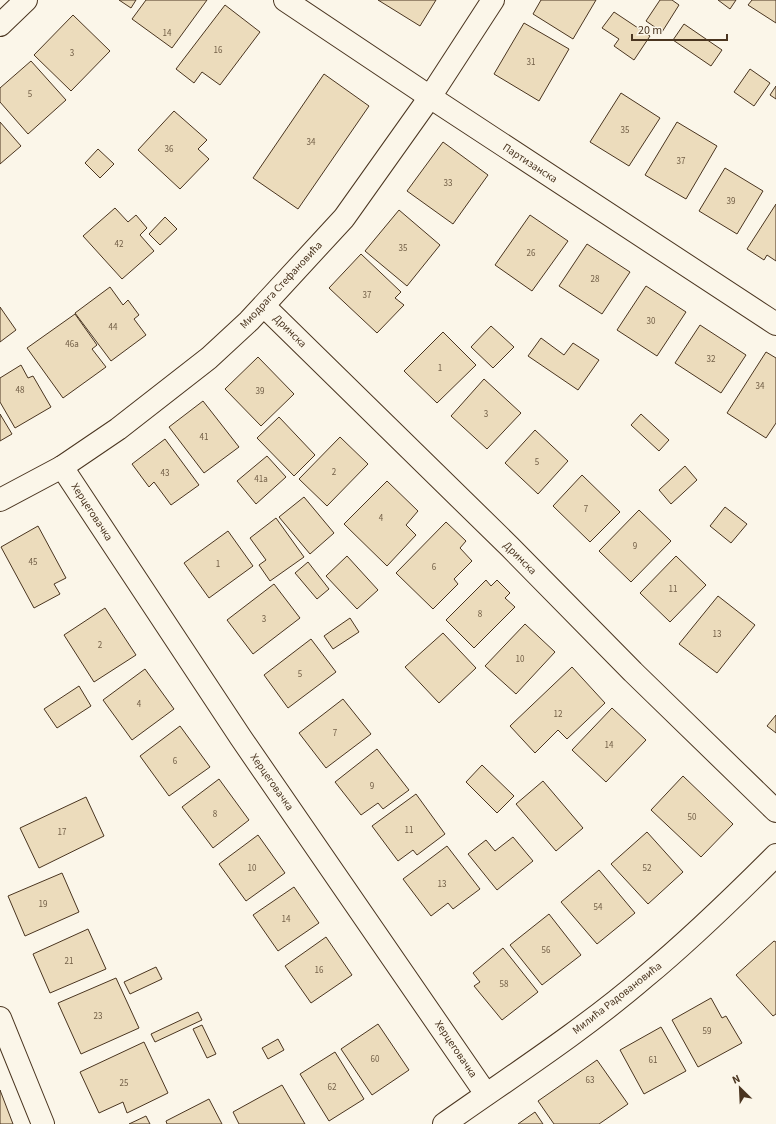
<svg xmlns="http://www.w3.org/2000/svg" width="776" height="1124" font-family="'Source Sans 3',sans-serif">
  <rect width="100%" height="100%" fill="#fbf6e9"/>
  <g fill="#ecdcbc" stroke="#4a3520">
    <polygon points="119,0 136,0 131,8"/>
    <polygon points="146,0 207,0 172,48 132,19"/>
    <polygon points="378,0 436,0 420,26"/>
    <polygon points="541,0 596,0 573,39 533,14"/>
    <polygon points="660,0 672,0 679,5 662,32 646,21"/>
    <polygon points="718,0 736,0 730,9"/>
    <polygon points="752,0 776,0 776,23 748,5"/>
    <polygon points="225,5 260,32 220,85 202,72 194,83 176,69"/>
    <polygon points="614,12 650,36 634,60 614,46 619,39 602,28"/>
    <polygon points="73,15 110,51 71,91 34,55"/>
    <polygon points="524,23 569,49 539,101 494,74"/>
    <polygon points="684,24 722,50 711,66 673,40"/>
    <polygon points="31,61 66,100 28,134 0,102 0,88"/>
    <polygon points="750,69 770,83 754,106 734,92"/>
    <polygon points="324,74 369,106 298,209 253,178"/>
    <polygon points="776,86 776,99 770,95"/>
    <polygon points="621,93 660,118 629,166 590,142"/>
    <polygon points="174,111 207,140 198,149 209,159 180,189 138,150"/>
    <polygon points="0,122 21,146 0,164"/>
    <polygon points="677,122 717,146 686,199 645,175"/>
    <polygon points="443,142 488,175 453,224 407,191"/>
    <polygon points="98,149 114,164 100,178 85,163"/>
    <polygon points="725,168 763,191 737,234 699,211"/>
    <polygon points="776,204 776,261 767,255 764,260 747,249"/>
    <polygon points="115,208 128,222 136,215 147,228 140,235 154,251 122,279 83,236"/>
    <polygon points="399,210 440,245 407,286 365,251"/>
    <polygon points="530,215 568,241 532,291 495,265"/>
    <polygon points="165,217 177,229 160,245 149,234"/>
    <polygon points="587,244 630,272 602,314 559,286"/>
    <polygon points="361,254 401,292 395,298 404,305 377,333 329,288"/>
    <polygon points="646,286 686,312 657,356 617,330"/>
    <polygon points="110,287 123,305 128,300 139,315 134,319 146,335 111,361 75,313"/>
    <polygon points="0,307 16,330 0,342"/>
    <polygon points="75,314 97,345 92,349 106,367 63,398 27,348"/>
    <polygon points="700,325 746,355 721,393 675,363"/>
    <polygon points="491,326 514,347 493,368 471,347"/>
    <polygon points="443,332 476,365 437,403 404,371"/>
    <polygon points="541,338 564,355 573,343 599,360 578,390 528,356"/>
    <polygon points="766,352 776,358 776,423 766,438 727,413"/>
    <polygon points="258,357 294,394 261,426 225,389"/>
    <polygon points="21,365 28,378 33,376 51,407 15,428 0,402 0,378"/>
    <polygon points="484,379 521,413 487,449 451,416"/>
    <polygon points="203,401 239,447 204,473 169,427"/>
    <polygon points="0,414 12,434 0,441"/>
    <polygon points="641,414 669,440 659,451 631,425"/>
    <polygon points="279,417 315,455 294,476 257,438"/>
    <polygon points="535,430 568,461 538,494 505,463"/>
    <polygon points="340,437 368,464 327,506 299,479"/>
    <polygon points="165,439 199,485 171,505 154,482 149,487 132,464"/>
    <polygon points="267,456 286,477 256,504 237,481"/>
    <polygon points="685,466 697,480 671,504 659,490"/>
    <polygon points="582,475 620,512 590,542 553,506"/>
    <polygon points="387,481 418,511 406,525 416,535 387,566 344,524"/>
    <polygon points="304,497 334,533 310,554 279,517"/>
    <polygon points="725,507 747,524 731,543 710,526"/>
    <polygon points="639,510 671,541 631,582 599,551"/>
    <polygon points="276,518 304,557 270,581 259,565 266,560 250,538"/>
    <polygon points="446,522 466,541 460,548 472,561 454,579 458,584 433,609 396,573"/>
    <polygon points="38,526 66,578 54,584 60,594 34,608 1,547"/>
    <polygon points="228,531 253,566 209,598 184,563"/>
    <polygon points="347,556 378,590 357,609 326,576"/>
    <polygon points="676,556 706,585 670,622 640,593"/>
    <polygon points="308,562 329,589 317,599 295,573"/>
    <polygon points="486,580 491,586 497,580 510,593 505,598 515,607 474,648 446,620"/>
    <polygon points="274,584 300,618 253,654 227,620"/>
    <polygon points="718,596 755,625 717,673 679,644"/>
    <polygon points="105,608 136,655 94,682 64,635"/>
    <polygon points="350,618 359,632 333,649 324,636"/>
    <polygon points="525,624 555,652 516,694 485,666"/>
    <polygon points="443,633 476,668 439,703 405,667"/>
    <polygon points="311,639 336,672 288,708 264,675"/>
    <polygon points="572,667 605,703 567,739 558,730 535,753 510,726"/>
    <polygon points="145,669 174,709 132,740 103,700"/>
    <polygon points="79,686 91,706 57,728 44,709"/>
    <polygon points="343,699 371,734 326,768 299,733"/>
    <polygon points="612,708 646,740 606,782 572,750"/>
    <polygon points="776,715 776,733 767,726"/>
    <polygon points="180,726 210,767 169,796 140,756"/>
    <polygon points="377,749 409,790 383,809 378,803 361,815 335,782"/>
    <polygon points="482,765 514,796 497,813 466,782"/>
    <polygon points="683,776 733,824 701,857 651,810"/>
    <polygon points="219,779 249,820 213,848 182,807"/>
    <polygon points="543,781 583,828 556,851 516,804"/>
    <polygon points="416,794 445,834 417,855 413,850 398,861 372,826"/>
    <polygon points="86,797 104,836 39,868 20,828"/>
    <polygon points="647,832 683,872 648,904 611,864"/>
    <polygon points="258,835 285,873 246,901 219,864"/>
    <polygon points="513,837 533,861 497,890 468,854 486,840 495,851"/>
    <polygon points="447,846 480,889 453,909 448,903 431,916 403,879"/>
    <polygon points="599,870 635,913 597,944 561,902"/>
    <polygon points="62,873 79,912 25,936 8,896"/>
    <polygon points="294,887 319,923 278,951 253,915"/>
    <polygon points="549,914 581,955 542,985 510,945"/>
    <polygon points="88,929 106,969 50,993 33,954"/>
    <polygon points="326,937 352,975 311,1003 285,966"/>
    <polygon points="774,941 776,942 776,1014 773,1016 736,975"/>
    <polygon points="503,948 538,992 502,1020 474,986 480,982 473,973"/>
    <polygon points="156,967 162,979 130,994 124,982"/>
    <polygon points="116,978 139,1028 81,1054 58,1003"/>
    <polygon points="711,998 722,1018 726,1016 742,1043 698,1067 672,1020"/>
    <polygon points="198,1012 202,1020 155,1042 151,1034"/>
    <polygon points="378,1024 409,1070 372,1095 341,1049"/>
    <polygon points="202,1025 216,1054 207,1058 193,1029"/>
    <polygon points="661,1027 686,1071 644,1094 620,1050"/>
    <polygon points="278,1039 284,1050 268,1059 262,1048"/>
    <polygon points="144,1042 168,1093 127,1113 123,1102 99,1113 80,1072"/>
    <polygon points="335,1052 364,1099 329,1121 300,1074"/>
    <polygon points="597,1060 628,1104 599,1124 554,1124 538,1101"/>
    <polygon points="282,1085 305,1124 239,1124 233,1112"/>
    <polygon points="0,1090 13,1124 0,1124"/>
    <polygon points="209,1099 222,1124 167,1124 166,1121"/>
    <polygon points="535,1112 543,1124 518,1124"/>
    <polygon points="146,1116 150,1124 129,1124"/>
  </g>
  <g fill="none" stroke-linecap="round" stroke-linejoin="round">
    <defs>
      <g id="minor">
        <polyline points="285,0 430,97 776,324"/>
        <polyline points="0,25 26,0"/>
        <polyline points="264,306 510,547 633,672 776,811"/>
        <polyline points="62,467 241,738 486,1094"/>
        <polyline points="0,500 62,467 118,429 209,358 249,321 344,218 430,97 493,0"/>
        <polyline points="0,1018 43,1124"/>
        <path d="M 444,1124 C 512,1076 582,1031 645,977 C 691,939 734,897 776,855"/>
      </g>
    </defs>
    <use href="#minor" stroke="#4a3520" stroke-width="24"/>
    <use href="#minor" stroke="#fbf6e9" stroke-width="22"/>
  </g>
  <g text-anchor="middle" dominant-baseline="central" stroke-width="3" stroke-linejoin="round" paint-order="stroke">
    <g font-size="9" fill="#725f47">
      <text x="167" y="33">14</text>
      <text x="218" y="50">16</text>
      <text x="72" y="53">3</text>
      <text x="531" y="62">31</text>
      <text x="30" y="94">5</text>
      <text x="625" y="130">35</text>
      <text x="311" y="142">34</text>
      <text x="169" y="149">36</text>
      <text x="681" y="161">37</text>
      <text x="448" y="183">33</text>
      <text x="731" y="201">39</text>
      <text x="119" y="244">42</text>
      <text x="403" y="248">35</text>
      <text x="531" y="253">26</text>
      <text x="595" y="279">28</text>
      <text x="367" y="295">37</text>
      <text x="651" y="321">30</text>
      <text x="113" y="327">44</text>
      <text x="72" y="344">46a</text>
      <text x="711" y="359">32</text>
      <text x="440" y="368">1</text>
      <text x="760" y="386">34</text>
      <text x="20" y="390">48</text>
      <text x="260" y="391">39</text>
      <text x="486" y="414">3</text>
      <text x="204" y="437">41</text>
      <text x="537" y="462">5</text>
      <text x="334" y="472">2</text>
      <text x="165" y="473">43</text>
      <text x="261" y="479">41a</text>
      <text x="586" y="509">7</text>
      <text x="381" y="518">4</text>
      <text x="635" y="546">9</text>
      <text x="33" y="562">45</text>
      <text x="218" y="564">1</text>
      <text x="434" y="567">6</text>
      <text x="673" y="589">11</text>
      <text x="480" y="614">8</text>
      <text x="264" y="619">3</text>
      <text x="717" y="634">13</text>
      <text x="100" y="645">2</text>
      <text x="520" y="659">10</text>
      <text x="300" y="674">5</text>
      <text x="139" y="704">4</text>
      <text x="558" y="714">12</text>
      <text x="335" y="733">7</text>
      <text x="609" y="745">14</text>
      <text x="175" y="761">6</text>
      <text x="372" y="786">9</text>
      <text x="215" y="814">8</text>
      <text x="692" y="817">50</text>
      <text x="409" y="830">11</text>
      <text x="62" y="832">17</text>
      <text x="252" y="868">10</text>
      <text x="647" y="868">52</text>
      <text x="442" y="884">13</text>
      <text x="43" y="904">19</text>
      <text x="598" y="907">54</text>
      <text x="286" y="919">14</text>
      <text x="546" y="950">56</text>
      <text x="69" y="961">21</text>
      <text x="319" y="970">16</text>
      <text x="504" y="984">58</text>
      <text x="98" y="1016">23</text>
      <text x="707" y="1031">59</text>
      <text x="375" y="1059">60</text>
      <text x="653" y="1060">61</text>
      <text x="590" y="1080">63</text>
      <text x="124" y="1083">25</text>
      <text x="332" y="1087">62</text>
    </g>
    <g font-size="11" fill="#4a3520" stroke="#fbf6e9">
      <text transform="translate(530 163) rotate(33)">Партизанска</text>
      <text transform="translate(281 285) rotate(-47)">Миодрага Стефановића</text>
      <text transform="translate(290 331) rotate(45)">Дринска</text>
      <text transform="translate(92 512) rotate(57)">Херцеговачка</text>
      <text transform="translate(520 558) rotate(45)">Дринска</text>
      <text transform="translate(272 782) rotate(55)">Херцеговачка</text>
      <text transform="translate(617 998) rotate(-38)">Милића Радовановића</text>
      <text transform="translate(456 1049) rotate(56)">Херцеговачка</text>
    </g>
  </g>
  <g transform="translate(740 1088) rotate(336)" stroke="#fbf6e9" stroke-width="3" paint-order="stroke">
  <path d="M0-3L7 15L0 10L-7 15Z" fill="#4a3520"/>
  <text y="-6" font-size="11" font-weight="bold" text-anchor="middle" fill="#4a3520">N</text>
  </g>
  <path d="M632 34v6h95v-6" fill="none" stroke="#4a3520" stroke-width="2"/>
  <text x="638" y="34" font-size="12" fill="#4a3520" stroke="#fbf6e9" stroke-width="3" paint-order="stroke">20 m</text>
</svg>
